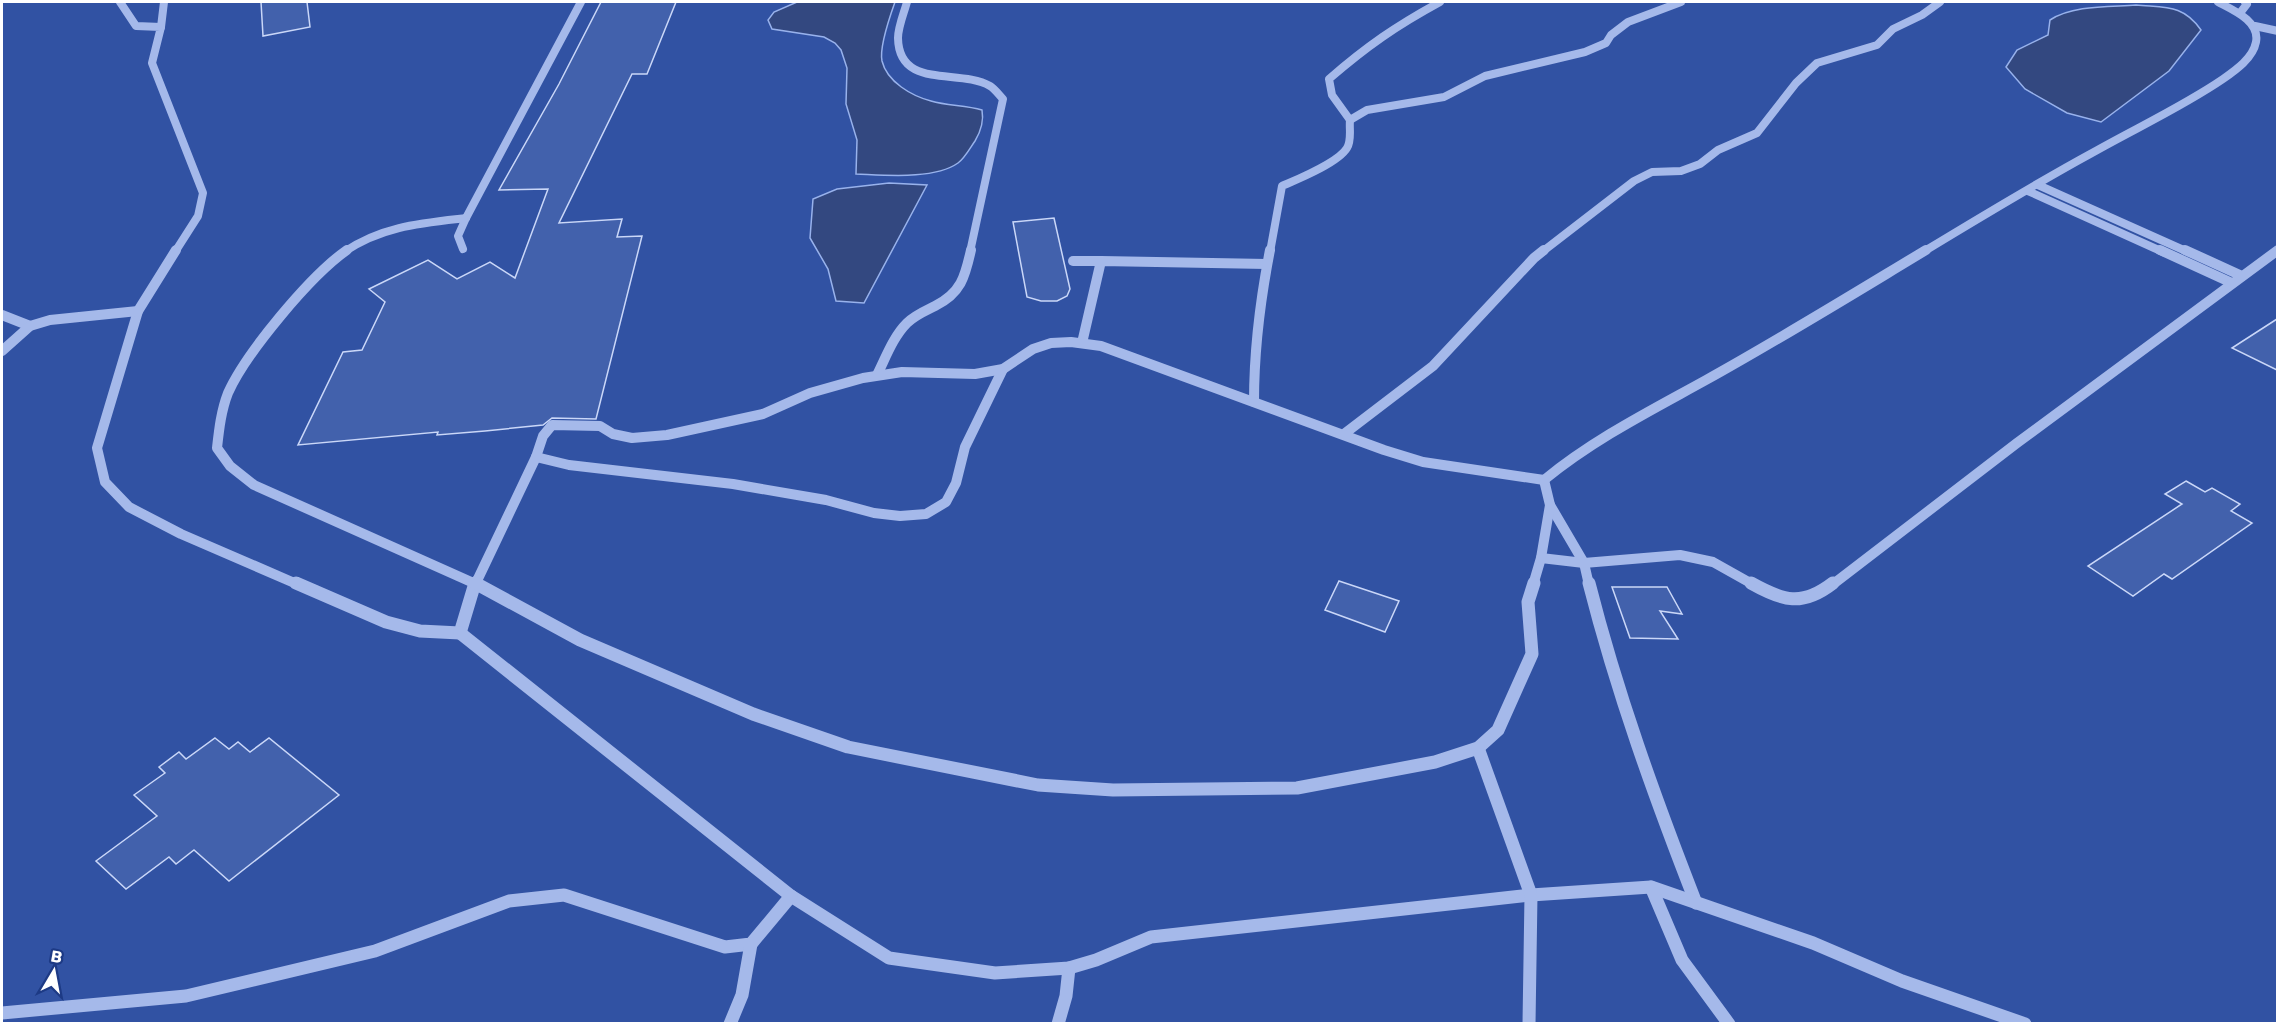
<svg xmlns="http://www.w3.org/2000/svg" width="2279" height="1025" font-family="Rubik,sans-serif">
  <rect width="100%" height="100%" fill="#1d3a85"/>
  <polygon fill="#3152a3" points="2,2 2277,2 2277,1023 2,1024"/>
  <g fill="#334880" stroke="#98b2ec" stroke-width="1.5">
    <path d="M 797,2 L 895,2 C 890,16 879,47 882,61 C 887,82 912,96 931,101 C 948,106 965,105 982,110 C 984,121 981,131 975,141 C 970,148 965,158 958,163 C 934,180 884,175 856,174 L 857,140 L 846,104 L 847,68 L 841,50 L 835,43 L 824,37 L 772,29 L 768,20 L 774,12 Z"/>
    <path d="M 2136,5 C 2165,8 2183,4 2201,30 L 2169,71 L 2101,122 L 2067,113 L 2025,89 L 2006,67 L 2017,50 L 2048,35 L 2050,20 C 2073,5 2109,7 2136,5 Z"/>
    <polygon points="889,183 927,185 864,303 836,301 828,269 810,238 813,199 837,189"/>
  </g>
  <g fill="#4261ac" stroke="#cad7f8" stroke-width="1.5">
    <polygon points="261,2 307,2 310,27 263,36"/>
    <polygon points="601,2 676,2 647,74 632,74 559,223 622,219 617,237 642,236 596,419 552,418 543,425 485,431 437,435 438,432 298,445 343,352 362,350 385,302 369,289 428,260 457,279 490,262 515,278 548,189 499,190 559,84"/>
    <polygon points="1054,218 1070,289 1067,296 1057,301 1041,301 1027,297 1013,222"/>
    <polygon points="2277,319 2277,370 2232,348"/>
    <polygon points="2186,481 2205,492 2212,488 2240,504 2231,511 2252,523 2172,579 2164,574 2133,596 2088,566 2182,504 2165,494"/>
    <polygon points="1339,581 1399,601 1385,632 1325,610"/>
    <polygon points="1612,587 1667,587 1682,614 1660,611 1678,639 1630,638"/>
    <polygon points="215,738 229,749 238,742 250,752 269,738 339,795 229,881 194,850 176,864 169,857 126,889 96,861 157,816 134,795 165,773 159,767 179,752 186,759"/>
  </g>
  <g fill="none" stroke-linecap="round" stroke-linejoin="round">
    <g stroke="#a5b9ea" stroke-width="8">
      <polyline points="120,2 136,26 161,27 152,63 203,193 198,216 175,252"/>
      <path d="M 907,2 C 904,13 898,27 898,38 C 899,90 959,68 990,86 C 995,89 999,95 1003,99 L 970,252"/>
      <polyline points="2240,13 2247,4 2245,2"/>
      <polyline points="2255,26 2278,31"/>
      <polyline points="161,27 164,2"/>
      <path d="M 1350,120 L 1332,95 L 1329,79 C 1367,46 1396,26 1440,2"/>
      <polyline points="2038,185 2188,252"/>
      <polyline points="2028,191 2163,252"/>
      <polyline points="463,249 458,236 466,218 581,2"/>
      <path d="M 344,252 C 382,226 422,223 466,218"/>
      <path d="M 1270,252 L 1282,186 C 1298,179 1338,163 1347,148 C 1352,140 1349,129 1350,120 L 1367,110 L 1444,97 L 1485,76 L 1585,52 L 1606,43 L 1611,35 L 1628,22 L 1681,2"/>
      <polyline points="1542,252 1634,181 1652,172 1681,171 1700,164 1718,150 1757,133 1796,83 1817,63 1877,45 1893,29 1922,15 1940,2"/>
      <path d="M 1923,252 C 1979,218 2035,184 2092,153 C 2136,128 2182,107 2223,79 C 2236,70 2253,58 2256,42 C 2260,21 2233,10 2218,2"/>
      <polyline points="2275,252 2278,250"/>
    </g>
    <g stroke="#a5b9ea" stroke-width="10">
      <polyline points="176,250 138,311 97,448 105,482 129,507 181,534 299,585"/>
      <path d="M 347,250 C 310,276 246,353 228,393 C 221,411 219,430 217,448 L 230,466 L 254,485 L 478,585"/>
      <polyline points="2160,250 2232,283"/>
      <polyline points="2185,250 2242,276"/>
      <polyline points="1073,261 1101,261"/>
      <polyline points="2,315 30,326"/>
      <polyline points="1082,343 1101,261 1267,264"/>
      <polyline points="2,351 30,326 50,320 138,311"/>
      <path d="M 877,375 C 886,357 893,337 907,323 C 915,315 925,311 935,306 C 961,293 965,277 971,250"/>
      <path d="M 1254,402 C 1254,351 1260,301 1270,250"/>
      <polyline points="1344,434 1433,366 1534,258 1544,250"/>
      <polyline points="536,457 569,465 733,484 826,500 874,513 900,516 926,514 946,502 956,483 965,447 1003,369"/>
      <path d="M 1544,480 C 1594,439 1650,411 1706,380 C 1780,339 1853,294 1926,250"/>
      <polyline points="1550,505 1584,563 1589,585"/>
      <polyline points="1541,558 1584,563 1680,555 1713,562 1754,585"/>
      <polyline points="475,585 536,457 543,436 552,425 600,426 613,434 632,438 667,435 763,414 810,393 863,378 902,372 975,374 1003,369 1033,349 1051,343 1071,342 1101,346 1384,450 1423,462 1544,480"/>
      <polyline points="1533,585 1541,558 1550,505 1544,480"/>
      <polyline points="1832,585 2017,443 2278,250"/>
    </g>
    <g stroke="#a5b9ea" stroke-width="13">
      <polyline points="296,583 386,622 420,631 460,633 475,583"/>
      <polyline points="475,583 580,640 753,714 848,747 1038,785 1113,790 1297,788 1435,762 1478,748 1498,730 1532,654 1528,602 1534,583"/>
      <path d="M 1589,583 C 1617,693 1655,798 1696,903"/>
      <path d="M 1751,583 C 1783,601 1802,607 1833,583"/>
      <polyline points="460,633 791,896 889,958 995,973 1069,968 1096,960 1151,937 1531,895 1651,887 1813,943 1902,981 2025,1024"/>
      <polyline points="1478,748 1531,895 1529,1024"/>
      <polyline points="1651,887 1682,960 1729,1024"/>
      <polyline points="2,1013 186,996 375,951 509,901 564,895 725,947 751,944 791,896"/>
      <polyline points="730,1024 742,995 751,944"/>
      <polyline points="1058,1024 1066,996 1069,968"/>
    </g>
  </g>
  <rect width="2279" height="1025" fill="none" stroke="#ffffff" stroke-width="6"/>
  <g transform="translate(54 971) rotate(10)" stroke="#1d3a85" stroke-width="4.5" paint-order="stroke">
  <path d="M0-4.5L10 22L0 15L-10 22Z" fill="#ffffff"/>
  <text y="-9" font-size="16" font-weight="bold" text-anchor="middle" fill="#ffffff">B</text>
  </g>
</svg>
